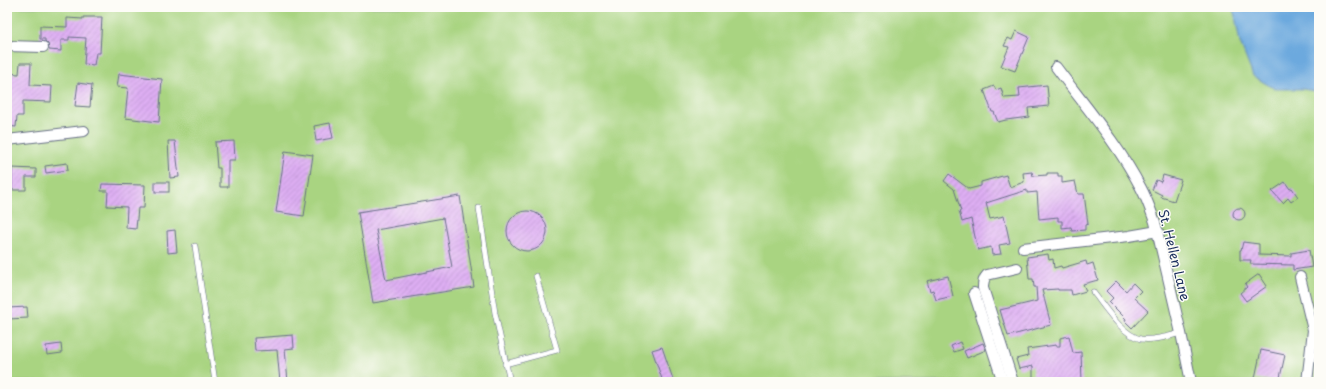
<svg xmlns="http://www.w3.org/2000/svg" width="1326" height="389" font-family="'Playpen Sans',sans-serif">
  <defs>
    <pattern id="building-hatch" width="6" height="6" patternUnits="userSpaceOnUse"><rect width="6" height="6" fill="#deaef3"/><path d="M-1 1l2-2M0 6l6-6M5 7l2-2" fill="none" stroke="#b38ec8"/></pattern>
  </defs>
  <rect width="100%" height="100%" fill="#fdfcf7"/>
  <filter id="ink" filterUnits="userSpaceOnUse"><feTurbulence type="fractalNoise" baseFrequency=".025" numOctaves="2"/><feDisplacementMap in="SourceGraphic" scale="8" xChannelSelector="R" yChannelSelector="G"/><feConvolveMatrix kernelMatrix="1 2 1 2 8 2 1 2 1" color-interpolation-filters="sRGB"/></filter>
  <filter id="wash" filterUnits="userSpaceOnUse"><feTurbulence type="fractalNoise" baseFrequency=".012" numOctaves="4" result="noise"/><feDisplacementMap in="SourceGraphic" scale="16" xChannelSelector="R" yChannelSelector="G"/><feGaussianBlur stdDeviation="0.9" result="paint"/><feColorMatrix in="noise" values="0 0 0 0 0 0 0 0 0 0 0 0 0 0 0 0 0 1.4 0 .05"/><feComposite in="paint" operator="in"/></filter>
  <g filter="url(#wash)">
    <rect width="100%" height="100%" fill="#f7e8d3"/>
    <rect fill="#a9d481" stroke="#628270" x="7" y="7" width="1312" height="375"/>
    <polygon fill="#6ca9de" stroke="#446c9e" points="1232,7 1319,7 1319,92 1303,89 1275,89 1253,76 1240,43 1235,16"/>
    <g id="blocks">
      <g fill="url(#building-hatch)" fill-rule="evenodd">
        <polygon points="83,17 102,17 100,53 96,53 94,65 84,64 86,38 69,37 69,40 61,40 61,51 49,50 48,44 45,41 45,39 40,39 40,26 67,27 67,18 83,19"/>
        <polygon points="1016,31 1029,37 1015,71 1001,66 1009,47 1004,46 1008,38 1012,40"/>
        <polygon points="20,63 31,63 30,85 52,86 51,102 23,101 23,116 17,116 16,127 7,126 7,73 19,74"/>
        <polygon points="119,74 162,79 159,122 125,118 128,88 117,87"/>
        <polygon points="78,83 92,85 90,107 75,106"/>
        <polygon points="1047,85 1049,106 1028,108 1029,117 1006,120 998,122 994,112 992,112 984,90 994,86 996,90 1001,88 1004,98 1020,97 1019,88"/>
        <polygon points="330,123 333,138 316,141 314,126"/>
        <polygon points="168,141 175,141 179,177 170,178"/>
        <polygon points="234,141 235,160 228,160 228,187 220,187 220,168 217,168 215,142"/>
        <polygon points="285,151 313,155 304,216 276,212"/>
        <polygon points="67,163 68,170 46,173 45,166"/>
        <polygon points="12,168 36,169 36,177 26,177 26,190 12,190"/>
        <polygon points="1032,172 1033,176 1047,175 1047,173 1058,173 1058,176 1062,176 1062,183 1075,181 1078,194 1084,194 1088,224 1085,225 1085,230 1072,231 1071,227 1062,228 1062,221 1058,221 1058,217 1039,219 1037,192 1027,193 1027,190 986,203 990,219 1004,216 1010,243 999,245 1001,254 992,255 991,247 978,250 971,219 962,222 959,211 961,211 954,189 944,181 949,174 969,189 981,186 981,182 1006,175 1010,187 1024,182 1023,173"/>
        <polygon points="1163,175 1181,180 1174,201 1161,197 1162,195 1152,190 1156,180 1161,182"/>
        <rect x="155" y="182" width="14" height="10"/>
        <polygon points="1285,182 1290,189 1292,188 1298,197 1291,202 1288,198 1283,203 1272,191"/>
        <polygon points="102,184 145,185 144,208 138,208 136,229 126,228 127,207 107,206 108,191 101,191"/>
        <path d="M 460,196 L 474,287 L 373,303 L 358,212 ZM 443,218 L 452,267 L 386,280 L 376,230 Z"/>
        <circle cx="1239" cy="214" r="6"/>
        <circle cx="527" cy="231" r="20"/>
        <polygon points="175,230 177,252 168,253 167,231"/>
        <polygon points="1243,242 1259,244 1259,255 1291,256 1291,253 1309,250 1312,267 1293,270 1293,265 1250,264 1251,260 1240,260 1240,250 1241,250"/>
        <polygon points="1048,254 1049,260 1053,259 1054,268 1061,266 1062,268 1086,261 1087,265 1093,263 1098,280 1083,284 1086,291 1072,295 1071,290 1058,290 1058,289 1042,290 1051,325 1008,336 1000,310 1037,301 1036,287 1034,287 1033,279 1029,279 1027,257"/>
        <polygon points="1259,274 1267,286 1246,301 1240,293 1247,287 1245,284"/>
        <polygon points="948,276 953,296 936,300 933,290 930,291 927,281"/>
        <polygon points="1116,281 1126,291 1133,283 1141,291 1134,298 1148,311 1132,328 1125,321 1126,319 1109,302 1113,298 1106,291"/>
        <polygon points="27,307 28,318 8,319 8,308"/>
        <polygon points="293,335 294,348 285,349 288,382 280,382 277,350 255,351 254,338"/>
        <polygon points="1069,336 1073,353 1081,352 1082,382 1033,382 1033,366 1019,369 1016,359 1028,356 1027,349 1056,345 1056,346 1060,346 1060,338"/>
        <polygon points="960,342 963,349 954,352 951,346"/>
        <polygon points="983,343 986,350 967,358 964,351"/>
        <polygon points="61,344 62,353 47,355 46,346"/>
        <polygon points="662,347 674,382 663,382 652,350"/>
        <polygon points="1261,350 1285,355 1279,382 1255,378"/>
      </g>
    </g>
  </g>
  <g filter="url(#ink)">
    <use href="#blocks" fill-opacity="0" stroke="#687087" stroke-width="1"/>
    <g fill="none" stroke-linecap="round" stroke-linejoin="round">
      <defs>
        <g id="service">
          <polyline points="479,208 495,313 510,382"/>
          <polyline points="195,246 215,382"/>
          <path d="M 1093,292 C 1105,307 1122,335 1141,339 C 1154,341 1169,336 1181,333"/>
          <polyline points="505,364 557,350 536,276"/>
        </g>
        <g id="minor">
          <polyline points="7,46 43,47"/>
          <path d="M 1056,67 C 1085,106 1118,144 1141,188 C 1147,199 1151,211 1155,222 L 1181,333 L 1191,382"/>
          <polyline points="7,140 84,131"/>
          <polyline points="1023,248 1129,236 1158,231"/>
          <polyline points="1300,277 1313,330 1307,382"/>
          <polyline points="974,293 1003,382"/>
          <path d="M 1013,382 L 983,288 C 983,283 983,279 987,275 L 1017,268"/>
        </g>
      </defs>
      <use href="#service" stroke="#687087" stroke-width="6"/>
      <use href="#minor" stroke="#687087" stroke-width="12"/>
      <use href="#service" stroke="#fff" stroke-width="5"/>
      <use href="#minor" stroke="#fff" stroke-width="10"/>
    </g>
  </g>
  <g text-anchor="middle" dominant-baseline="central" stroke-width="3" stroke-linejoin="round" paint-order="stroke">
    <g font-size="13" fill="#1b2f5e" stroke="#fdfcf7">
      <text transform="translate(1175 255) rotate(76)">St. Hellen Lane</text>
    </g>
  </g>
  <rect width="1326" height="389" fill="none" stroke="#fdfcf7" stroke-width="24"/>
</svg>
